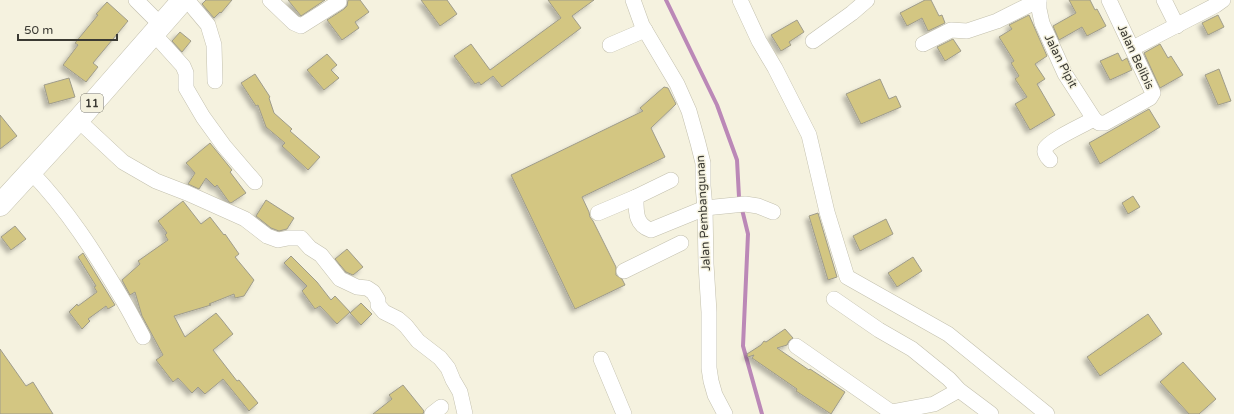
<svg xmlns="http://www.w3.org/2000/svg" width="1234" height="414" font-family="'Varela Round',sans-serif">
  <defs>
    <filter id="shadow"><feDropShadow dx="-3.5" dy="3.5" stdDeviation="2" flood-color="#0004"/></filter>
  </defs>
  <rect width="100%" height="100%" fill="#f5f2df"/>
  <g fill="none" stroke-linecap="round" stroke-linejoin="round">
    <polyline stroke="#bb88b7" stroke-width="4" points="666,0 717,105 737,160 739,197 748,234 743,346 762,414"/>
  </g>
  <g fill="#d3c682" stroke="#9f9c8b" filter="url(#shadow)">
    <polygon points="206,0 232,0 221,13 220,12 214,18 202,4"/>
    <polygon points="288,0 325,0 301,16"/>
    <polygon points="348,0 360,0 369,12 355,22 359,28 342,40 327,20 344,9 347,6"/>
    <polygon points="421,0 447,0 457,14 440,26"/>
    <polygon points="548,0 594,0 572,16 581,28 502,87 493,76 481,85 479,82 475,84 454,56 471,44 490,70 561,18"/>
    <polygon points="925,0 931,0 939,16 942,15 945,23 928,31 922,18 907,26 900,13"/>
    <polygon points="1069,0 1090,0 1095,10 1097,9 1106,26 1087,36 1082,27 1059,40 1053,26 1076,13"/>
    <polygon points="107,2 128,21 93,63 98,67 86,82 63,65 78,45 75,43 98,15 96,14"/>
    <polygon points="1029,15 1047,56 1035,64 1045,79 1037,84 1055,115 1030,130 1015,104 1027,97 1015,79 1019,76 1011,63 1014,61 999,37 1012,29 1009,25"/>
    <polygon points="1218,15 1224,27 1208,35 1202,23"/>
    <polygon points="797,20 804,32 789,42 791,45 781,51 771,35"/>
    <polygon points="180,32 191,41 182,52 172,41"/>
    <polygon points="953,39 961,51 945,61 937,47"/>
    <polygon points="1160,44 1168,58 1171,56 1183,75 1160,88 1144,53"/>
    <polygon points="1118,53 1122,61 1127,58 1132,70 1110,80 1100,61"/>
    <polygon points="327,54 337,65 331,70 339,78 324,90 307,70"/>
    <polygon points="1219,69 1231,101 1218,105 1205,75"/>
    <polygon points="255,74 270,97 269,98 274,113 292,129 290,131 320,157 308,170 282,146 285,143 266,127 258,105 256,106 241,83"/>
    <polygon points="69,78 75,97 49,104 44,85"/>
    <polygon points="880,79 889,99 896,96 901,107 861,124 846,94"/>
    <polygon points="664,87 668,88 676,104 651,128 665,157 582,197 589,212 590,217 593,221 616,267 616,275 622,279 625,285 575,309 511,175 643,111 640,108"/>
    <polygon points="1149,109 1160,127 1100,164 1089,143"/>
    <polygon points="0,115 17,136 0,149"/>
    <polygon points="210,143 232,170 230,172 246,193 231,203 229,202 217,185 215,187 206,178 199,189 188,184 195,173 186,163"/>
    <polygon points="1133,196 1140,207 1128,214 1122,203"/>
    <polygon points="266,200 294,218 287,229 279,231 271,228 256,216"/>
    <polygon points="183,201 201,224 210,217 224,235 225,234 239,254 235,257 254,280 244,296 235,298 234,294 209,304 211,305 174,316 185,337 216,313 222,320 233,334 213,350 237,381 239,380 258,403 249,411 223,379 205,394 198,387 192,393 178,378 173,382 156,360 163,355 142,316 135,292 130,295 122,280 140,264 138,261 168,240 165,235 167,233 158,221"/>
    <polygon points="818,213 837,277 828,280 809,216"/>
    <polygon points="886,219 893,234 860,251 853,236"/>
    <polygon points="15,226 26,239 11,250 1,237"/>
    <polygon points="347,249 363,267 353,275 346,272 335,259"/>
    <polygon points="83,253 115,305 108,309 106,306 88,319 90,321 82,329 69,312 77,304 78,306 97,292 94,287 96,286 78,257"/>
    <polygon points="291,256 317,282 331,300 335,296 350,312 337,324 320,306 315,309 302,291 307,286 284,263"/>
    <polygon points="913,257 922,271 897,287 888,273"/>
    <polygon points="361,303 372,314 361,325 350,313"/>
    <polygon points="1148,314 1162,334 1100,376 1087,357"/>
    <polygon points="785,329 793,338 789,341 787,345 777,348 809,370 810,369 845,392 831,414 796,391 797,389 752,358 754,355 748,357 747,354 761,345 764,341 766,342"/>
    <polygon points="0,349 26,386 33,382 53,414 0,414"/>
    <polygon points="1183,362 1216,399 1199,414 1189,414 1160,382"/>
    <polygon points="403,385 424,411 423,414 373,414 392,399 389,395"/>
  </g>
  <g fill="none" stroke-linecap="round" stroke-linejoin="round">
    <defs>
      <g id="minor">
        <polyline points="136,0 161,25"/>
        <polyline points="187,0 208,25 214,45 215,81"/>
        <polyline points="270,0 294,23 301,26 339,2"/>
        <polyline points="633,0 642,25 677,84 689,111 698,143 703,163 703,186 705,208 706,264 709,312 709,368 711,381 715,395 725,414"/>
        <polyline points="740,0 759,41 775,68 809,135 827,212 847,277 948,334 1047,414"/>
        <polyline points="1039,0 1039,9 1042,23 1065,74 1094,119 1099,123 1105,123 1150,98 1153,93 1109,0"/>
        <polyline points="1164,0 1177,26"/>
        <polyline points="154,34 183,66 186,73 186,88 203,117 224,146 255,182"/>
        <polyline points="813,41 852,13 867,0"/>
        <polyline points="923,44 951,30 967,31 997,21 1039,0"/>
        <polyline points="610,45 645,30"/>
        <polyline points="1133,48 1216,5 1223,0"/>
        <polyline points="78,120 123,162 156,181 187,193 245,219 267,236 278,240 288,238 301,238 310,248 321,255 340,279 357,287 367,288 373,292 378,300 378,305 384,312 398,319 406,326 418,341 440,358 448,368 453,380 460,392 465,414"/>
        <path d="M 1050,160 C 1047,157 1044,153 1045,149 C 1048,141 1085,124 1094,119"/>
        <path d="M 31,172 C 67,209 95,253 121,297 C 129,310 136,324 143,337"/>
        <path d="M 671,180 L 636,197 C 636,211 635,225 651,230 L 705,208 L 745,204 L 758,206 L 773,212"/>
        <polyline points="598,213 636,197"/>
        <polyline points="624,271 681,243"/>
        <polyline points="834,299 879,330 912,349 949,379 959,390 991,414"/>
        <polyline points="796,346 891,412 934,404 959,390"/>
        <polyline points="601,359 624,414"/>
        <polyline points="432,414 441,407"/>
      </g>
      <polyline id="highway" points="0,205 78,120 183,0"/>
    </defs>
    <use href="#minor" stroke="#c3c0ae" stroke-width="16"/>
    <use href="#highway" stroke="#c3c0ae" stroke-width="23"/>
    <use href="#minor" stroke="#fff" stroke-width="15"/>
    <use href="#highway" stroke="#fff" stroke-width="22"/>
  </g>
  <g text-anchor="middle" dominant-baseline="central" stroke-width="3" stroke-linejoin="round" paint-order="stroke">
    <rect fill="#f5f2df" stroke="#737167" stroke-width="1" x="81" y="94" width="22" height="18" rx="3"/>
    <g font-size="11" font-weight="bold" fill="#3b3a33">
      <text x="92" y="103">11</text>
    </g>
    <g font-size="12" fill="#3b3a33" stroke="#f5f2df">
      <text transform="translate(1136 57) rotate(65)">Jalan Belibis</text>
      <text transform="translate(1061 61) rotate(63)">Jalan Pipit</text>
      <text transform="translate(703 213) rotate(-93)">Jalan Pembangunan</text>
    </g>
  </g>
  <path d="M18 34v6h99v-6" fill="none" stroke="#3b3a33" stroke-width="2"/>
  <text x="24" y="34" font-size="12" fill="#3b3a33" stroke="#f5f2df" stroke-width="3" paint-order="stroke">50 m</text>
</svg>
